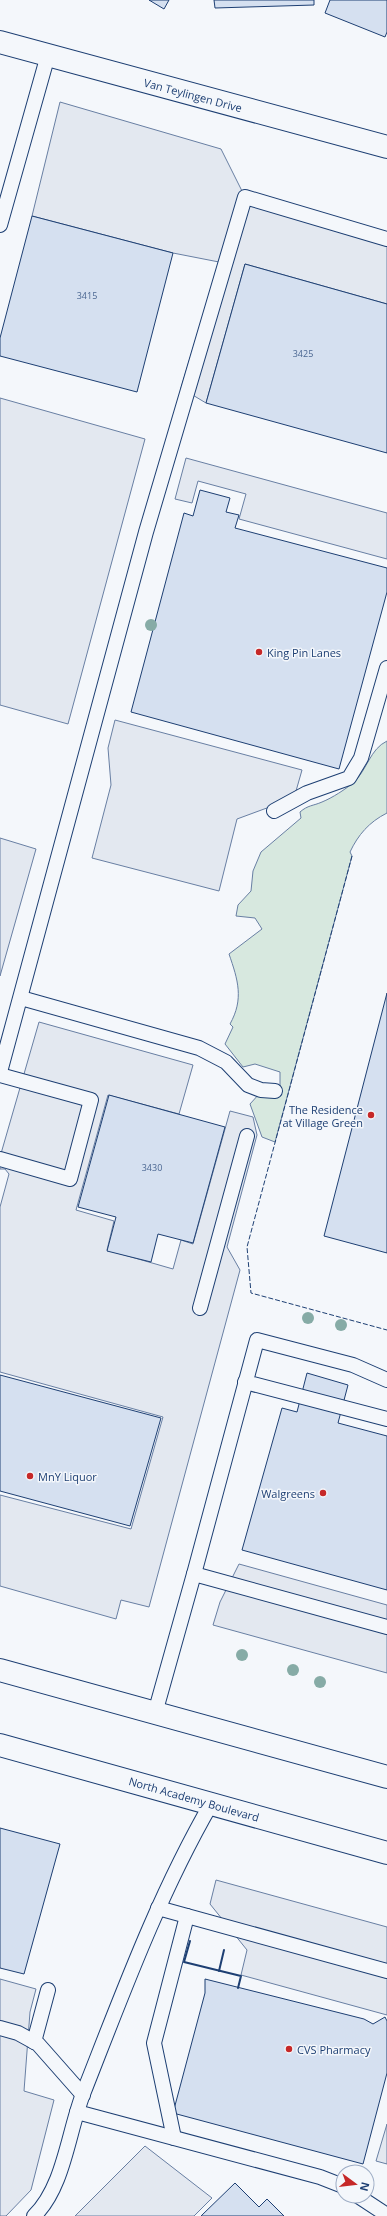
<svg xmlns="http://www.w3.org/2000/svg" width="387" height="2216" font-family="'Open Sans',sans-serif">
  <rect width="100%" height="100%" fill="#f4f7fb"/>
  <path fill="#d7e8df" stroke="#687fa3" d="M 387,741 L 387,813 C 369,822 358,835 350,852 L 352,856 L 275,1142 L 262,1137 L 250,1104 L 260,1093 L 280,1091 L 280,1072 L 255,1064 L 243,1067 L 225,1044 L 233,1027 L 230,1024 C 244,999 238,980 229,954 L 262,929 L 255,918 L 236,916 L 238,905 L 251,891 L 253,871 L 261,852 L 301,818 L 300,812 C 308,805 313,806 322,802 C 332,798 346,789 354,782 C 367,770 370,749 387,741 Z"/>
  <g fill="#e3e8f0" stroke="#687fa3">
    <polygon points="60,102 221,149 245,197 387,239 387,304 245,264 206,403 181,388 219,262 173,253 32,216"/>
    <polygon points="0,398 145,439 68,724 0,705"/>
    <polygon points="186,458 387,513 387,559 239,519 246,494 198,481 192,503 175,499"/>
    <polygon points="115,720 302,770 294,798 237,819 219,891 92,858 111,785 108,748"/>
    <polygon points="0,838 36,849 0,976"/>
    <polygon points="39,1022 193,1065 179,1114 108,1095 76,1210 114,1221 107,1250 173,1269 181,1240 193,1244 230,1111 253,1117 257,1135 227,1247 240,1270 149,1607 121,1600 116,1619 0,1586 0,1495 131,1529 163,1417 0,1372 0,1207 9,1174 5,1169 0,1169 0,1157"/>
    <polygon points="239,1564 387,1605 387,1673 213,1625 220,1602"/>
    <polygon points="216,1880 387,1927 387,2015 241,1975 247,1950 210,1904"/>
    <polygon points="0,1979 36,1989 30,2012 24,2091 54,2100 31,2190 6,2216 0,2216"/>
    <polygon points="387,2124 387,2164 376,2161"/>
    <polygon points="145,2146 212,2198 194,2216 75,2216"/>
  </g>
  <g fill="#d5e0f0" stroke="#1d3f73">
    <polygon points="149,0 169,0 164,9"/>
    <polygon points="214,0 314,0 314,5 215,8"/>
    <polygon points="330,0 387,0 387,32 385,37 325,13"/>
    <polygon points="32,216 173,253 137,392 0,356 0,338"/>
    <polygon points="245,264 387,304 387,453 206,403"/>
    <polygon points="200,490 230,498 226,512 239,515 235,528 387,568 387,592 339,769 131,712 184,513 193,516"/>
    <polygon points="387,993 387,1253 324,1236"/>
    <polygon points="109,1095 225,1127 193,1243 158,1234 151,1262 107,1251 116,1217 78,1207"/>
    <polygon points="307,1373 348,1385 338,1423 387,1436 387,1590 242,1550 282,1408 297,1412"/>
    <polygon points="0,1375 161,1418 130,1526 0,1491"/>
    <polygon points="0,1828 60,1844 24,1974 0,1968"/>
    <polygon points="205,1979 364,2019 373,2024 385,2017 387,2021 387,2073 363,2164 173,2113 205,1993"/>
    <polygon points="235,2183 259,2207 267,2199 284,2216 201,2216"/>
  </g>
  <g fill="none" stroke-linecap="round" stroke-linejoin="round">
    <defs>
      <g id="service">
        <polyline points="0,225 48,55"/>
        <polyline points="274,811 307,793 349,778 361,758 387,668"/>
        <polyline points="21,998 199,1048 226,1062 248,1085 261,1090 275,1091"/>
        <polyline points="0,1072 146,532 245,197 387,239"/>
        <polyline points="0,1075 91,1100 70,1179 0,1159"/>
        <polyline points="200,1308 247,1136"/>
        <polyline points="245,1382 387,1419"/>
        <polyline points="194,1574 257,1340 353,1365 387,1380"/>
        <polyline points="155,1713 194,1574 387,1627"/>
        <polyline points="158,1908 387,1971"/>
        <polyline points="0,2028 18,2033 38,2044 83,2095"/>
        <polyline points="34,2042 48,1990"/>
        <polyline points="77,2112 320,2177 343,2186"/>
        <polyline points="174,2138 154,2043 187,1916"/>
        <polyline points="358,2196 387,2215"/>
        <path d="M 34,2216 C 64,2187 68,2133 83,2094 C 122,1995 158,1896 211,1804"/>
      </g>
      <polyline id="minor" points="0,42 387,147"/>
      <g id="trunk">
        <polyline points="0,1670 387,1777"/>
        <polyline points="0,1745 387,1853"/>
      </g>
    </defs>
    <use href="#service" stroke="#1d3f73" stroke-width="16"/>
    <use href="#minor" stroke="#1d3f73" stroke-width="24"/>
    <use href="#trunk" stroke="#1d3f73" stroke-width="24"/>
    <use href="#service" stroke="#f4f7fb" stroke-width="14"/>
    <use href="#minor" stroke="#f4f7fb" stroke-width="22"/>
    <use href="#trunk" stroke="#f4f7fb" stroke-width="22"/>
    <polyline stroke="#1d3f73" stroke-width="1" stroke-dasharray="5 2" stroke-linecap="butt" points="352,856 247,1247 251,1293 387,1330"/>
    <g stroke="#1d3f73" stroke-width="2">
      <polyline points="190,1941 184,1962 241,1976 238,1988"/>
      <polyline points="219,1971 224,1950"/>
    </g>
  </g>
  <g fill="#86aba6">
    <circle cx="151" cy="625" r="6"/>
    <circle cx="308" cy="1318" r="6"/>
    <circle cx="341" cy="1325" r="6"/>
    <circle cx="242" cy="1655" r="6"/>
    <circle cx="293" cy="1670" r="6"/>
    <circle cx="320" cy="1682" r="6"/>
  </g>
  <g fill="#c62828" stroke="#f4f7fb" stroke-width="1.5">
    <circle cx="259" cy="652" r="4"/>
    <circle cx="371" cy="1115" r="4"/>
    <circle cx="30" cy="1476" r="4"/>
    <circle cx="323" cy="1493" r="4"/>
    <circle cx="289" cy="2049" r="4"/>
  </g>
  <g text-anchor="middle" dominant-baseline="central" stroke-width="3" stroke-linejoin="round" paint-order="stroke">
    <g font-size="9" fill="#4b6792">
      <text x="87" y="295">3415</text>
      <text x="303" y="353">3425</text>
      <text x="152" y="1167">3430</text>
    </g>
    <g font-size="11" fill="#1d3f73" stroke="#f4f7fb">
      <text transform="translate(193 95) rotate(15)">Van Teylingen Drive</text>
      <text transform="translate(194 1799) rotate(16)">North Academy Boulevard</text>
    </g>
    <g font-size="11" fill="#1d3f73" stroke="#f4f7fb" text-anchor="start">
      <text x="267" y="652">King Pin Lanes</text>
      <text x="363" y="1109" text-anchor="end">The Residence<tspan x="363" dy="13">at Village Green</tspan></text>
      <text x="38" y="1476">MnY Liquor</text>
      <text x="315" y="1493" text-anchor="end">Walgreens</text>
      <text x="297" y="2049">CVS Pharmacy</text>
    </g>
  </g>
  <g transform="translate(355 2184) rotate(105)"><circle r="19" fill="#f4f7fb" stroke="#9eadc5"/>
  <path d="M0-3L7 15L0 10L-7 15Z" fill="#c62828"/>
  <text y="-6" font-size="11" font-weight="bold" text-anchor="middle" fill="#1d3f73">N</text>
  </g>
</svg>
